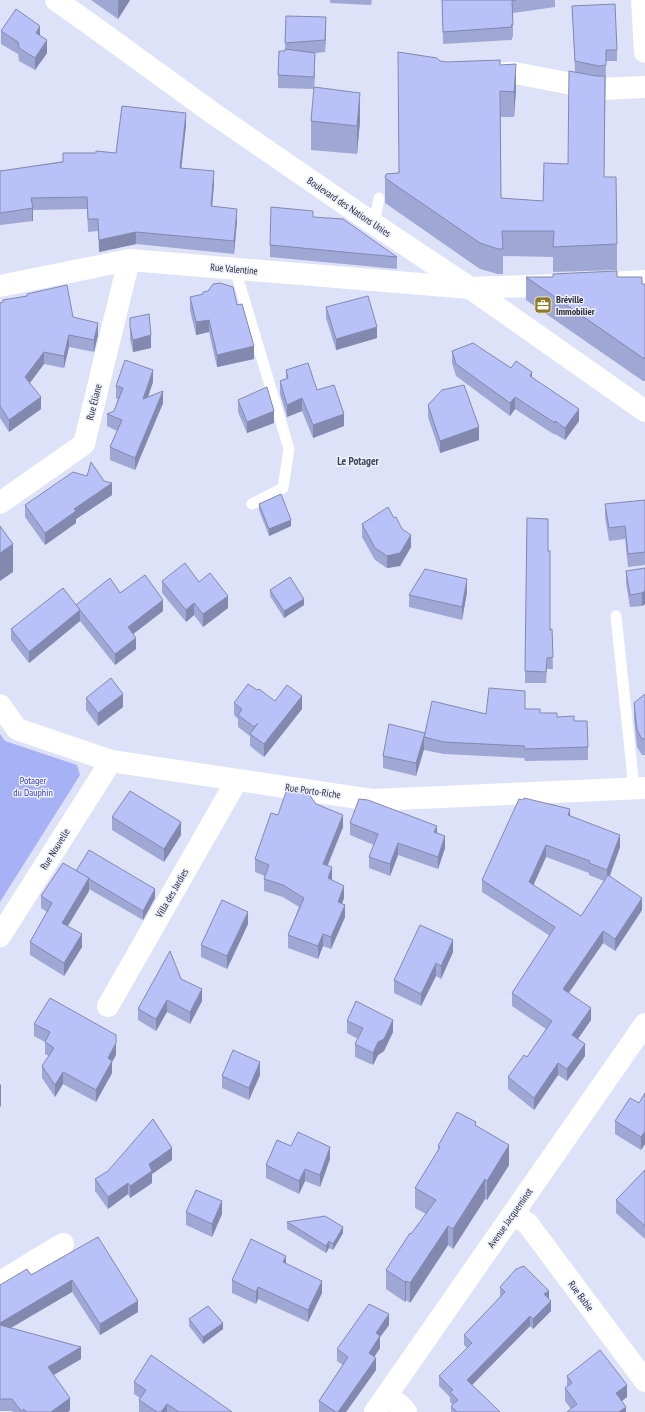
<svg xmlns="http://www.w3.org/2000/svg" width="645" height="1412" font-family="'PT Sans Narrow',sans-serif">
  <rect width="100%" height="100%" fill="#dde2f8"/>
  <polygon fill="#a6b1f6" points="0,734 5,741 77,765 80,775 0,902"/>
  <g fill="none" stroke-linecap="round" stroke-linejoin="round">
    <g stroke="#fff" stroke-width="11">
      <polyline points="374,224 379,198"/>
      <polyline points="235,269 289,449 283,488 252,504"/>
      <polyline points="616,616 634,788"/>
    </g>
    <g stroke="#fff" stroke-width="22">
      <polyline points="642,0 645,52"/>
      <polyline points="485,74 515,73 598,89 645,87"/>
      <polyline points="611,283 645,281"/>
      <polyline points="0,286 129,260 470,288 557,285"/>
      <polyline points="0,503 84,444 129,260"/>
      <polyline points="0,705 17,729 111,761 372,800 645,788"/>
      <polyline points="0,936 111,761"/>
      <polyline points="108,1006 237,780"/>
      <polyline points="514,1214 528,1224 645,1381"/>
      <polyline points="0,1282 63,1244"/>
      <polyline points="386,1396 400,1405 406,1412"/>
      <polyline points="375,1412 645,1024"/>
    </g>
    <polyline stroke="#fff" stroke-width="22" points="56,0 94,27 214,114 374,224 470,288 645,411"/>
  </g>
  <g fill="#9fa7d5" fill-rule="evenodd">
    <polygon points="91,0 130,0 118,19"/>
    <polygon points="330,0 372,0 371,5 330,3"/>
    <polygon points="442,0 555,0 555,7 513,13 513,37 512,37 512,40 443,44"/>
    <polygon points="572,6 617,50 617,61 606,61 604,177 617,244 617,270 553,272 553,257 503,256 503,274 498,274 480,269 385,203 385,178 399,173 440,61 446,62 500,65 516,90 514,117 501,117 501,198 543,201 568,164 575,72"/>
    <polygon points="286,16 326,30 325,52 315,53 314,89 278,88 278,75 285,49"/>
    <polygon points="1,31 40,36 47,53 35,70 19,61 18,54 1,44"/>
    <polygon points="311,121 360,121 357,154 311,150"/>
    <polygon points="186,125 181,168 214,184 212,206 237,221 234,254 136,244 99,252 98,231 88,232 87,209 33,210 33,221 0,225 0,171 116,153"/>
    <polygon points="313,217 397,257 397,269 270,257 270,245"/>
    <polygon points="526,277 617,277 642,284 645,284 645,381 643,381 526,300"/>
    <polygon points="27,294 73,317 98,335 94,352 69,347 64,368 44,364 30,383 41,409 9,432 0,418 0,303 27,296"/>
    <polygon points="190,297 237,305 254,359 217,367 209,332 196,335 190,310"/>
    <polygon points="326,307 377,338 336,350 326,318"/>
    <polygon points="130,318 151,348 133,352 130,339"/>
    <polygon points="452,351 511,368 532,378 579,421 565,440 555,434 555,435 515,409 510,416 456,376 452,363"/>
    <polygon points="286,370 317,390 344,426 313,438 302,411 287,417 280,394 280,381 286,379"/>
    <polygon points="153,382 148,397 163,403 135,470 110,460 110,447 117,431 107,426 107,414 114,411 118,399 116,399 116,386"/>
    <polygon points="238,400 274,423 247,433 238,412"/>
    <polygon points="428,405 479,440 440,453 428,417"/>
    <polygon points="112,495 76,519 76,523 45,545 25,517 25,505"/>
    <polygon points="645,501 645,565 628,567 625,539 609,541 605,517 605,504"/>
    <polygon points="259,504 291,526 269,536 259,510"/>
    <polygon points="394,518 411,547 400,566 387,568 375,560 362,537 362,524"/>
    <polygon points="527,518 548,551 550,630 552,629 553,669 547,669 546,683 525,683"/>
    <polygon points="645,568 645,604 642,606 630,607 626,583 626,571"/>
    <polygon points="162,581 199,582 228,608 203,627 194,615 186,622 162,593"/>
    <polygon points="270,590 304,605 284,618 270,596"/>
    <polygon points="467,592 462,620 409,607 409,595"/>
    <polygon points="120,593 163,611 133,634 136,649 115,665 80,621 29,663 11,640 11,629 76,605"/>
    <polygon points="645,694 645,755 642,755 637,747 634,719 634,703"/>
    <polygon points="86,698 123,707 98,726 86,710"/>
    <polygon points="275,701 302,709 264,757 250,746 250,736 238,727 238,719 234,715 234,703"/>
    <polygon points="525,709 540,713 574,721 588,747 588,760 525,761 524,758 444,754 424,750 424,749 416,776 383,768 383,756 425,733 486,714"/>
    <polygon points="278,815 343,827 328,865 332,880 344,898 342,904 345,917 331,949 323,946 318,959 288,948 288,935 299,907 283,897 264,891 264,879 265,876 255,872 255,859"/>
    <path d="M 570,816 L 620,847 L 610,876 L 642,910 L 615,951 L 603,943 L 569,993 L 591,1020 L 578,1039 L 585,1056 L 567,1081 L 558,1075 L 534,1110 L 508,1089 L 508,1077 L 527,1057 L 546,1029 L 512,1006 L 512,993 L 550,936 L 482,892 L 482,880 ZM 546,857 L 589,873 L 589,875 L 604,881 L 581,916 L 533,885 Z"/>
    <polygon points="112,817 181,835 164,862 112,830"/>
    <polygon points="350,823 437,833 445,848 438,869 398,855 390,876 369,868 369,857 374,845 350,835"/>
    <polygon points="76,871 155,898 143,920 89,889 89,891 68,926 82,947 64,976 30,955 30,942 47,912 41,908 41,896"/>
    <polygon points="248,924 227,969 201,957 201,945"/>
    <polygon points="453,952 441,979 436,976 421,1006 394,993 394,980"/>
    <polygon points="181,979 202,1001 190,1024 167,1012 156,1031 138,1020 138,1009"/>
    <polygon points="347,1021 393,1032 384,1051 378,1055 373,1065 355,1057 355,1044 358,1039 347,1033"/>
    <polygon points="34,1024 116,1055 112,1062 112,1073 96,1102 63,1084 55,1097 42,1078 42,1066 49,1056 45,1054 45,1042 34,1036"/>
    <polygon points="260,1075 249,1100 222,1088 222,1076"/>
    <polygon points="645,1093 645,1144 641,1150 615,1134 615,1121 639,1103"/>
    <polygon points="476,1126 509,1165 487,1200 485,1199 453,1249 448,1245 410,1303 406,1300 405,1302 386,1289 386,1270 426,1214 415,1208 415,1188 438,1151 438,1146"/>
    <polygon points="291,1146 330,1159 320,1187 305,1181 299,1194 266,1178 266,1165"/>
    <polygon points="172,1160 152,1174 152,1183 130,1198 128,1194 108,1209 95,1191 95,1179"/>
    <polygon points="645,1170 645,1239 616,1213 616,1200"/>
    <polygon points="186,1212 222,1214 212,1237 186,1225"/>
    <polygon points="287,1222 343,1233 333,1250 329,1248 326,1253 287,1229"/>
    <polygon points="98,1237 138,1312 100,1335 72,1292 11,1328 81,1359 54,1375 70,1410 68,1412 13,1412 12,1411 0,1411 0,1285 31,1275"/>
    <polygon points="286,1263 322,1293 308,1322 258,1299 256,1304 232,1293 232,1280"/>
    <polygon points="500,1287 549,1299 551,1311 533,1329 530,1326 472,1385 500,1412 451,1412 451,1406 453,1405 450,1402 450,1397 439,1386 439,1376 467,1348 464,1345 464,1335 500,1297"/>
    <polygon points="189,1319 223,1329 203,1344 189,1326"/>
    <polygon points="389,1325 380,1337 380,1348 374,1357 376,1370 346,1412 319,1412 319,1401 343,1365 337,1361 337,1349"/>
    <polygon points="567,1376 627,1397 621,1401 626,1412 571,1409 565,1401 565,1388 567,1387"/>
    <polygon points="134,1382 232,1412 139,1412 139,1400 140,1398 134,1394"/>
  </g>
  <g fill="#8288ae">
    <polygon points="119,0 130,0 118,19 118,2"/>
    <polygon points="326,17 326,30 325,52 325,40"/>
    <polygon points="40,26 40,39 36,33"/>
    <polygon points="47,40 47,53 35,70 35,58"/>
    <polygon points="315,53 315,66 314,89 314,77"/>
    <polygon points="516,64 516,90 514,117 514,92"/>
    <polygon points="360,93 360,121 357,154 357,126"/>
    <polygon points="186,113 186,125 180,181 180,168"/>
    <polygon points="214,171 214,184 211,219 211,206"/>
    <polygon points="33,208 33,221 32,221 32,209"/>
    <polygon points="237,209 237,221 234,254 234,241"/>
    <polygon points="136,232 136,244 99,252 99,240"/>
    <polygon points="209,320 209,332 196,335 196,322"/>
    <polygon points="98,323 98,335 94,352 94,340"/>
    <polygon points="377,327 377,338 336,350 336,339"/>
    <polygon points="69,335 69,347 64,368 64,356"/>
    <polygon points="151,335 151,348 133,352 133,340"/>
    <polygon points="254,346 254,359 217,367 217,355"/>
    <polygon points="44,352 44,364 25,389 25,377"/>
    <polygon points="153,370 153,382 143,411 143,399"/>
    <polygon points="532,372 532,385 530,376"/>
    <polygon points="163,391 163,403 135,470 135,458"/>
    <polygon points="41,397 41,409 9,432 9,420"/>
    <polygon points="515,397 515,409 510,416 510,403"/>
    <polygon points="302,398 302,411 287,417 287,405"/>
    <polygon points="579,409 579,421 565,440 565,428"/>
    <polygon points="274,411 274,423 247,433 247,422"/>
    <polygon points="344,414 344,426 313,438 313,425"/>
    <polygon points="479,427 479,440 440,453 440,441"/>
    <polygon points="112,483 112,495 76,519 76,523 45,545 45,533 74,509"/>
    <polygon points="291,520 291,526 269,536 269,529"/>
    <polygon points="411,535 411,547 400,566 387,568 387,556"/>
    <polygon points="13,544 13,572 0,581 0,553"/>
    <polygon points="467,579 467,592 462,620 462,607"/>
    <polygon points="645,591 645,604 642,606 642,593"/>
    <polygon points="228,596 228,608 203,627 203,614"/>
    <polygon points="304,599 304,605 284,618 284,611"/>
    <polygon points="163,600 163,611 128,638 128,627"/>
    <polygon points="194,603 194,615 186,622 186,610"/>
    <polygon points="80,610 80,621 29,663 29,652"/>
    <polygon points="136,638 136,649 115,665 115,654"/>
    <polygon points="123,694 123,707 98,726 98,713"/>
    <polygon points="302,696 302,709 264,757 264,744"/>
    <polygon points="424,737 424,749 416,776 416,763"/>
    <polygon points="570,809 570,821 568,815"/>
    <polygon points="343,815 343,827 323,876 323,864"/>
    <polygon points="181,822 181,835 164,862 164,849"/>
    <polygon points="437,826 437,838 434,832"/>
    <polygon points="620,835 620,847 607,882 607,870"/>
    <polygon points="445,836 445,848 438,869 438,857"/>
    <polygon points="398,843 398,855 390,876 390,864"/>
    <polygon points="546,845 546,857 529,895 529,882"/>
    <polygon points="332,867 332,880 328,890 328,878"/>
    <polygon points="89,878 89,891 62,935 62,923"/>
    <polygon points="344,886 344,898 338,914 338,902"/>
    <polygon points="155,889 155,898 143,920 143,911"/>
    <polygon points="642,898 642,910 615,951 615,939"/>
    <polygon points="345,905 345,917 331,949 331,937"/>
    <polygon points="248,912 248,924 227,969 227,956"/>
    <polygon points="603,931 603,943 563,1001 563,989"/>
    <polygon points="82,934 82,947 64,976 64,963"/>
    <polygon points="323,934 323,946 318,959 318,946"/>
    <polygon points="453,940 453,952 441,979 441,966"/>
    <polygon points="436,963 436,976 421,1006 421,994"/>
    <polygon points="202,989 202,1001 190,1024 190,1012"/>
    <polygon points="167,1000 167,1012 156,1031 156,1019"/>
    <polygon points="591,1008 591,1020 572,1047 572,1035"/>
    <polygon points="393,1020 393,1032 384,1051 378,1055 373,1065 373,1053 378,1042"/>
    <polygon points="116,1043 116,1055 112,1062 112,1073 96,1102 96,1090 108,1058"/>
    <polygon points="585,1044 585,1056 567,1081 567,1069"/>
    <polygon points="260,1062 260,1075 249,1100 249,1088"/>
    <polygon points="558,1063 558,1075 534,1110 534,1098"/>
    <polygon points="63,1072 63,1084 55,1097 55,1085"/>
    <polygon points="1,1084 1,1106 0,1107 0,1085"/>
    <polygon points="645,1131 645,1144 641,1150 641,1137"/>
    <polygon points="509,1145 509,1165 487,1200 487,1181"/>
    <polygon points="330,1147 330,1159 320,1187 320,1175"/>
    <polygon points="172,1148 172,1160 152,1174 152,1183 130,1198 130,1186 149,1164"/>
    <polygon points="305,1169 305,1181 299,1194 299,1181"/>
    <polygon points="485,1179 485,1199 453,1249 453,1229"/>
    <polygon points="128,1183 128,1194 108,1209 108,1197"/>
    <polygon points="222,1201 222,1214 212,1237 212,1224"/>
    <polygon points="448,1226 448,1245 410,1303 410,1283"/>
    <polygon points="343,1227 343,1233 333,1250 333,1244"/>
    <polygon points="329,1241 329,1248 326,1253 326,1246"/>
    <polygon points="286,1256 286,1268 283,1262"/>
    <polygon points="72,1280 72,1292 0,1334 0,1323"/>
    <polygon points="322,1281 322,1293 308,1322 308,1310"/>
    <polygon points="406,1281 406,1300 405,1302 405,1282"/>
    <polygon points="258,1287 258,1299 256,1304 256,1292"/>
    <polygon points="549,1291 549,1301 544,1294"/>
    <polygon points="138,1301 138,1312 100,1335 100,1324"/>
    <polygon points="551,1301 551,1311 533,1329 533,1319"/>
    <polygon points="389,1314 389,1325 380,1337 380,1348 369,1365 369,1353 376,1333"/>
    <polygon points="530,1316 530,1326 467,1390 467,1380"/>
    <polygon points="223,1323 223,1329 203,1344 203,1337"/>
    <polygon points="81,1347 81,1359 48,1378 48,1367"/>
    <polygon points="376,1358 376,1370 346,1412 338,1412"/>
    <polygon points="627,1385 627,1397 616,1406 616,1393"/>
    <polygon points="70,1398 70,1410 68,1412 51,1412"/>
    <polygon points="167,1404 167,1412 161,1412"/>
    <polygon points="626,1407 626,1412 619,1412"/>
  </g>
  <g fill="#b9c2f8" stroke="#8288ae">
    <polygon points="442,0 516,0 512,1 513,25 511,25 512,27 443,32"/>
    <polygon points="615,4 617,50 606,50 606,65 599,66 575,61 572,6"/>
    <polygon points="16,9 40,26 36,33 47,40 35,58 19,48 18,42 1,31"/>
    <polygon points="286,16 326,17 325,40 285,43"/>
    <polygon points="285,49 315,53 314,77 278,75 279,51 285,51"/>
    <polygon points="398,52 437,58 440,61 446,62 500,60 500,65 516,64 514,92 500,91 501,198 543,201 544,163 568,164 569,71 596,76 605,76 604,177 616,177 617,244 553,247 554,231 502,231 503,249 498,249 480,243 385,178 386,174 399,173"/>
    <polygon points="314,87 360,93 357,126 311,121"/>
    <polygon points="122,106 186,113 180,168 214,171 211,206 237,209 234,241 136,232 99,240 98,219 88,219 87,197 31,198 33,208 0,213 0,171 63,162 63,153 96,153 96,151 116,153"/>
    <polygon points="271,207 313,211 313,217 343,219 397,257 270,245"/>
    <polygon points="617,271 617,277 642,277 642,284 645,284 645,358 643,358 526,277 553,277 553,274"/>
    <polygon points="220,283 233,287 237,305 242,304 254,346 217,355 209,320 196,322 190,297 203,294 203,292 208,291 213,284"/>
    <polygon points="67,285 73,317 98,323 94,340 69,335 64,356 44,352 25,377 41,397 9,420 0,406 0,303 3,302 3,300 27,296 27,294"/>
    <polygon points="368,296 377,327 336,339 326,307"/>
    <polygon points="149,314 151,335 133,340 130,327 130,318"/>
    <polygon points="473,343 511,368 516,361 532,372 530,376 579,409 565,428 555,421 555,423 515,397 510,403 456,364 452,351"/>
    <polygon points="125,360 153,370 143,399 163,391 135,458 110,447 122,420 107,414 114,411 123,388 116,386"/>
    <polygon points="308,363 317,390 334,385 344,414 313,425 302,398 287,405 280,381 288,378 286,370"/>
    <polygon points="464,385 479,427 440,441 428,405 442,390"/>
    <polygon points="267,387 274,411 247,422 238,400"/>
    <polygon points="91,462 104,481 112,483 74,509 76,511 45,533 25,505 73,472 87,476"/>
    <polygon points="281,494 291,520 269,529 259,504"/>
    <polygon points="645,500 645,552 628,554 625,526 609,528 605,504"/>
    <polygon points="388,507 394,518 396,517 402,529 411,535 400,553 387,556 375,548 362,524"/>
    <polygon points="527,518 548,519 548,551 550,551 550,630 552,629 553,657 547,658 546,672 525,671"/>
    <polygon points="0,526 13,544 0,553"/>
    <polygon points="185,563 199,582 210,573 228,596 203,614 194,603 186,610 162,581"/>
    <polygon points="645,568 645,591 642,593 630,595 626,571"/>
    <polygon points="425,569 467,579 462,607 409,595"/>
    <polygon points="145,575 163,600 128,627 136,638 115,654 76,605 110,578 120,593"/>
    <polygon points="290,577 304,599 284,611 270,590"/>
    <polygon points="63,588 80,610 29,652 11,629"/>
    <polygon points="111,678 123,694 98,713 86,698"/>
    <polygon points="248,684 257,690 259,689 275,701 287,685 302,696 264,744 250,734 258,723 254,727 238,715 242,709 234,703"/>
    <polygon points="489,688 525,691 525,709 540,709 540,713 557,713 557,717 574,716 574,721 587,721 588,747 525,749 524,746 444,742 424,737 425,733 416,763 383,756 389,724 425,733 432,701 486,714"/>
    <polygon points="645,694 645,739 642,739 637,730 634,703"/>
    <polygon points="287,789 306,790 316,804 343,815 323,864 332,867 328,878 344,886 338,902 345,905 331,937 323,934 318,946 288,935 304,898 283,885 264,879 269,865 255,859 271,813 278,815"/>
    <polygon points="130,791 181,822 164,849 112,817"/>
    <polygon points="524,798 570,809 568,815 620,835 607,870 589,863 590,861 546,845 529,882 581,916 608,875 642,898 615,939 603,931 563,989 591,1008 572,1035 585,1044 567,1069 558,1063 534,1098 508,1077 524,1055 527,1057 552,1021 512,993 555,927 482,880 519,799 523,800"/>
    <polygon points="359,799 368,800 437,826 434,832 445,836 438,857 398,843 390,864 369,857 378,834 350,823"/>
    <polygon points="89,850 155,889 143,911 89,879 89,878 76,871"/>
    <polygon points="63,863 89,878 62,923 82,934 64,963 30,942 52,903 41,896"/>
    <polygon points="222,900 248,912 227,956 201,945"/>
    <polygon points="420,925 453,940 441,966 436,963 421,994 394,980"/>
    <polygon points="170,951 181,979 202,989 190,1012 167,1000 156,1019 138,1009"/>
    <polygon points="50,998 116,1035 116,1043 108,1058 112,1061 96,1090 63,1072 55,1085 42,1066 54,1048 45,1042 50,1032 34,1024"/>
    <polygon points="356,1001 393,1020 384,1039 378,1042 373,1053 355,1044 363,1028 347,1021"/>
    <polygon points="233,1050 260,1062 249,1088 222,1076"/>
    <polygon points="645,1093 645,1131 641,1137 615,1121 630,1098 639,1103"/>
    <polygon points="457,1112 476,1122 475,1125 509,1145 487,1181 485,1179 453,1229 448,1226 410,1283 406,1281 405,1282 386,1270 410,1233 411,1234 436,1200 415,1188 440,1147 438,1146"/>
    <polygon points="153,1119 172,1148 149,1164 152,1171 130,1186 128,1183 108,1197 95,1179 108,1171"/>
    <polygon points="298,1132 330,1147 320,1175 305,1169 299,1181 266,1165 277,1140 291,1146"/>
    <polygon points="645,1170 645,1226 616,1200"/>
    <polygon points="196,1190 222,1201 212,1224 186,1212"/>
    <polygon points="325,1216 343,1227 333,1244 329,1241 326,1246 287,1222"/>
    <polygon points="98,1237 138,1301 100,1324 72,1280 0,1323 0,1285 27,1269 31,1275"/>
    <polygon points="251,1239 286,1256 283,1262 322,1281 308,1310 258,1287 256,1292 232,1280"/>
    <polygon points="524,1266 549,1291 544,1294 551,1301 533,1319 530,1316 467,1380 500,1412 457,1412 451,1406 458,1400 450,1392 453,1390 439,1376 472,1343 464,1335 505,1292 500,1287 516,1269"/>
    <polygon points="369,1304 389,1314 376,1333 380,1336 369,1353 376,1358 338,1412 336,1412 319,1401 348,1357 337,1349"/>
    <polygon points="208,1306 223,1323 203,1337 189,1319"/>
    <polygon points="0,1325 81,1347 48,1367 70,1398 51,1412 26,1412 24,1409 21,1411 12,1399 0,1399"/>
    <polygon points="600,1350 627,1385 616,1393 626,1407 619,1412 567,1412 577,1404 565,1388 572,1383 567,1376"/>
    <polygon points="151,1355 232,1412 179,1412 167,1404 161,1412 157,1412 139,1400 146,1390 134,1382"/>
  </g>
  <defs>
    <symbol id="office-square" viewBox="-11 -11 22 22"><rect x="-9" y="-9" width="18" height="18" rx="4" fill="#8f7c22" stroke="#eceffd"/><path d="M-6-3h4V-5.5h4V-3h4V5H-6ZM-1-4.5V-3h2v-1.5ZM-6 0V1H6V0Z" fill="#fff"/></symbol>
  </defs>
  <g fill-rule="evenodd">
    <use href="#office-square" x="533" y="295" width="20" height="20"/>
  </g>
  <g text-anchor="middle" dominant-baseline="central" stroke-width="3" stroke-linejoin="round" paint-order="stroke">
    <g font-size="10" fill="#2b2c35" stroke="#eceffd">
      <text transform="translate(349 207) rotate(34)">Boulevard des Nations Unies</text>
      <text transform="translate(234 269) rotate(5)">Rue Valentine</text>
      <text transform="translate(94 402) rotate(-76)">Rue Éliane</text>
      <text transform="translate(313 791) rotate(8)">Rue Porto-Riche</text>
      <text transform="translate(55 849) rotate(-58)">Rue Nouvelle</text>
      <text transform="translate(172 893) rotate(-60)">Villa des Jardies</text>
      <text transform="translate(510 1218) rotate(-55)">Avenue Jacqueminot</text>
      <text transform="translate(581 1296) rotate(53)">Rue Babie</text>
    </g>
    <g font-size="10" font-weight="bold" fill="#2b2c35" stroke="#eceffd" text-anchor="start">
      <text x="556" y="299">Bréville<tspan x="556" dy="12">Immobilier</tspan></text>
    </g>
    <g font-size="10" fill="#4346a9" stroke="#eceffd">
      <text x="33" y="780">Potager<tspan x="33" dy="12">du Dauphin</tspan></text>
    </g>
    <g font-size="11" font-weight="bold" fill="#414456" stroke="#eceffd">
      <text x="358" y="461">Le Potager</text>
    </g>
  </g>
</svg>
